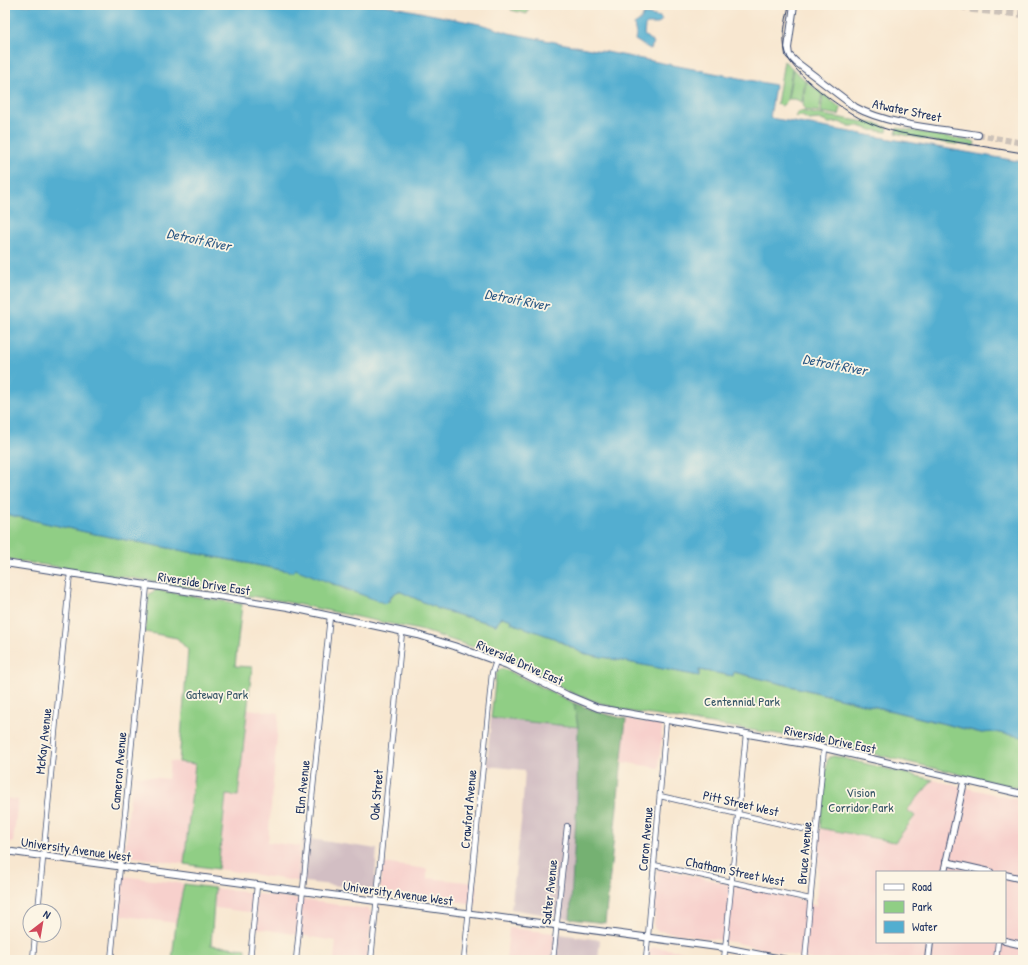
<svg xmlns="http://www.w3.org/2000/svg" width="1028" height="965" font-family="'Patrick Hand',sans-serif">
  <rect width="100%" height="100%" fill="#fcf5e5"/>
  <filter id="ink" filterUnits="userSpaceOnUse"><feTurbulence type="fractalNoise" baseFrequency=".025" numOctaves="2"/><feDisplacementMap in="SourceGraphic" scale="8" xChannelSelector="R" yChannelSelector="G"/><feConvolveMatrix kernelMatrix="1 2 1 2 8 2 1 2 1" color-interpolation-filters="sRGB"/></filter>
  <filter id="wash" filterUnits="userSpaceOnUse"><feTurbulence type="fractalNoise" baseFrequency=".012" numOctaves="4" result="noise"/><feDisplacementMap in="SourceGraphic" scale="16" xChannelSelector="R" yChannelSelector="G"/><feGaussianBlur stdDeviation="0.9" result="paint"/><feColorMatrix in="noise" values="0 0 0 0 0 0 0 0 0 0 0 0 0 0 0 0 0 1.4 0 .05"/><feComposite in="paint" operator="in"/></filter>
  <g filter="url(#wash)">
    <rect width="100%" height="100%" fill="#f8e7d0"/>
    <g fill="#f7d0cc" fill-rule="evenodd">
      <polygon points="248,709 279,713 268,842 300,846 297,881 218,869 226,794 238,795"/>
      <polygon points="626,719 660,725 662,729 659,768 622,762"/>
      <polygon points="170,761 195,764 184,864 127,856 125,852 132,775 168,779"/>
      <path d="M 933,780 L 1023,801 L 1023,960 L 813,960 L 733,942 L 658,931 L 654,928 L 657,868 L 802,900 L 816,906 L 820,828 L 882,841 L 911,824 L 915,816 L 907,810 ZM 877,872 L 1005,872 L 1005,942 L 877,942 Z"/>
      <polygon points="5,798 18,800 13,842 5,841"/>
      <polygon points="382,863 427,869 427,878 477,883 475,904 384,892 380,887"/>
      <polygon points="122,876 184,884 176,923 118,915"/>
      <polygon points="215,888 368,909 372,913 367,960 334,960 336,941 256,928 257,913 215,908"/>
      <polygon points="509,928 554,933 551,960 506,960"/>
      <polygon points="654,947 686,952 685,960 648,960 649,950"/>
    </g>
    <g fill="#d2bec3">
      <polygon points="491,718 578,727 577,801 570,919 511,909 522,814 525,770 487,766"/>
      <polygon points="303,838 377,849 374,890 297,881"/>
      <polygon points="554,933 600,940 598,960 551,960"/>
    </g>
    <g fill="#90ce85" stroke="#567e72">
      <polygon points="512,5 529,5 527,14 511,10"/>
      <polygon points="784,61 792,68 787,101 782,106 777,104"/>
      <polygon points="793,69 805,80 802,102 795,99 788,99"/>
      <polygon points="806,81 822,94 819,112 805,110 803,104"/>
      <polygon points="823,94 841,108 839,115 821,112"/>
      <polygon points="800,111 882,125 882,127 883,126 888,127 887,132 871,130 859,126 848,126 839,122 829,123 819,119 809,120 802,116 795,117"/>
      <polygon points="897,128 975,142 974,146 937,142 896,133"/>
      <polygon points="5,514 90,533 293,572 295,568 349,591 389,602 393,594 399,591 441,610 496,625 502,617 512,620 512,623 554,638 582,653 699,676 699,670 733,676 733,672 981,733 994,732 1023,737 1023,789 810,739 626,711 597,702 572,693 531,671 485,651 424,631 277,600 5,559"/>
      <polygon points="156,590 242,604 235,666 252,667 238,796 226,795 218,869 184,864 195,764 179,762 188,650 177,638 145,632 149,594"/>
      <polygon points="500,669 504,669 574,703 578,727 491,718 496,674"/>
      <polygon points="834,756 933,780 907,810 915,816 895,842 820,828 827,761 830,757"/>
      <polygon points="184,884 215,888 211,945 246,949 245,960 172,960 176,923"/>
    </g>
    <polygon fill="#74b172" stroke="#487068" points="574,703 605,714 626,719 605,923 570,919 577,801 578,727"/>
    <g fill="#52aed0" stroke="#366e97">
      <polygon points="5,5 385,5 484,25 509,33 775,85 770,118 1023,162 1023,737 994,732 982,733 734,672 733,676 699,670 699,676 582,653 554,638 511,623 512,620 502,617 496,625 441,610 399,591 393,594 386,604 295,569 293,572 90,533 5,514"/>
      <polygon points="644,14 660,17 662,20 658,24 647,24 645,26 644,35 654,43 650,49 635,40 636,34 634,25 640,21"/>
    </g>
  </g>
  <g filter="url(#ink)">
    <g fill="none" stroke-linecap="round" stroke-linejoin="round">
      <polyline stroke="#ccc2b9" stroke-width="6" stroke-dasharray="6 3" stroke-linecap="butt" points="978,135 1023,143"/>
      <polyline stroke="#ccc2b9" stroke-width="8" stroke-dasharray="8 4" stroke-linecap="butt" points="959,5 972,9 1023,14"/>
      <defs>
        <g id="street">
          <polyline points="660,796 816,832"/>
          <polyline points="654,865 810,899"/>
          <polyline points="38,911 70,573"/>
          <polyline points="33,960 35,935"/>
          <polyline points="111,960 147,585"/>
          <polyline points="250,960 257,885"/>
          <polyline points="296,960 330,616"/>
          <polyline points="371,960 402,632"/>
          <polyline points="464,960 492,673 496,661"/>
          <polyline points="553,960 567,826"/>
          <polyline points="646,960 666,720"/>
          <polyline points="724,960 746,734"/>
          <polyline points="805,960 824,748"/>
          <polyline points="996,960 998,942"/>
        </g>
        <g id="secondary">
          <path d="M 794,5 L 788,48 L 789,55 L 796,62 L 855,107 C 887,125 941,129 978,135"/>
          <polyline points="5,563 288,607 418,635 454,646 507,665 567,695 598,708 816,746 1023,794"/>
          <polyline points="5,851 725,948 787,960"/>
          <polyline points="946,862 990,872"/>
          <polyline points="944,872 964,782"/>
          <polyline points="1005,875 1023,879"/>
          <polyline points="1005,941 1023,945"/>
          <polyline points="928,960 930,942"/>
        </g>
      </defs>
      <use href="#street" stroke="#3c4b6f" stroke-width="6"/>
      <use href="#secondary" stroke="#3c4b6f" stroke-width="8"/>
      <use href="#street" stroke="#fff" stroke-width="4.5"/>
      <use href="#secondary" stroke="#fff" stroke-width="6"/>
      <path stroke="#1b2f5e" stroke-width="1" d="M 789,5 C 786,21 781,38 786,53 C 792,74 843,110 863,120 C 875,126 888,130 901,133 L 1023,153"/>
    </g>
  </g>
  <g text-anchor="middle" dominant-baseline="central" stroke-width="3.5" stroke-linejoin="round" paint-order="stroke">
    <g font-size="13" fill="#1b2f5e" stroke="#fcf5e5">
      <text transform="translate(907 110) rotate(12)">Atwater Street</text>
      <text transform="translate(204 583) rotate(9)">Riverside Drive East</text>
      <text transform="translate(520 662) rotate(24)">Riverside Drive East</text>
      <text transform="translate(830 739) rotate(12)">Riverside Drive East</text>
      <text transform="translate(43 741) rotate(-84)">McKay Avenue</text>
      <text transform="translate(118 771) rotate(-85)">Cameron Avenue</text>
      <text transform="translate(302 787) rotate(-84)">Elm Avenue</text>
      <text transform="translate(376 795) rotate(-85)">Oak Street</text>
      <text transform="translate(741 803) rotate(13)">Pitt Street West</text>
      <text transform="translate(468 809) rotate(-85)">Crawford Avenue</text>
      <text transform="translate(645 839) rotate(-85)">Caron Avenue</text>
      <text transform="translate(76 849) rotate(8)">University Avenue West</text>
      <text transform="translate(804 853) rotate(-85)">Bruce Avenue</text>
      <text transform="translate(735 871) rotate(12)">Chatham Street West</text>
      <text transform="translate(549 892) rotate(-84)">Salter Avenue</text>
      <text transform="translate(398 893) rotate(8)">University Avenue West</text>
    </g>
    <g font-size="13" fill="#385768" stroke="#fcf5e5">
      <text x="217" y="694">Gateway Park</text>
      <text x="742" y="701">Centennial Park</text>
      <text x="861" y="792">Vision<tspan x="861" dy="15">Corridor Park</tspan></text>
    </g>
    <g font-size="14" font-style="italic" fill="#2e5b86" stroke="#fcf5e5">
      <text transform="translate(199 239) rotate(12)">Detroit River</text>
      <text transform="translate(517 299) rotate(11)">Detroit River</text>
      <text transform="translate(835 364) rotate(11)">Detroit River</text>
    </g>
  </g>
  <rect width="1028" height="965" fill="none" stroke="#fcf5e5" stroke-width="20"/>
  <rect x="876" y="871" width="130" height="72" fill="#fcf5e5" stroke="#a2a6af"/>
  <rect x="884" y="884" width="20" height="6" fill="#ffffff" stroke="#a2a6af"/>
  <text x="912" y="891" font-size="12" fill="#1b2f5e">Road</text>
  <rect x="884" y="901" width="20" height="12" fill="#90ce85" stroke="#a2a6af"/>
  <text x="912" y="911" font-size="12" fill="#1b2f5e">Park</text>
  <rect x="884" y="921" width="20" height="12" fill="#52aed0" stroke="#a2a6af"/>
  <text x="912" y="931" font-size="12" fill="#1b2f5e">Water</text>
  <g transform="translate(42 923) rotate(31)"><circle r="19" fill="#fcf5e5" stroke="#a2a6af"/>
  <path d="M0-3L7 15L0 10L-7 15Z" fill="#d1495b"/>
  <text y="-6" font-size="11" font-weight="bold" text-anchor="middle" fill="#1b2f5e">N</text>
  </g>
</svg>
